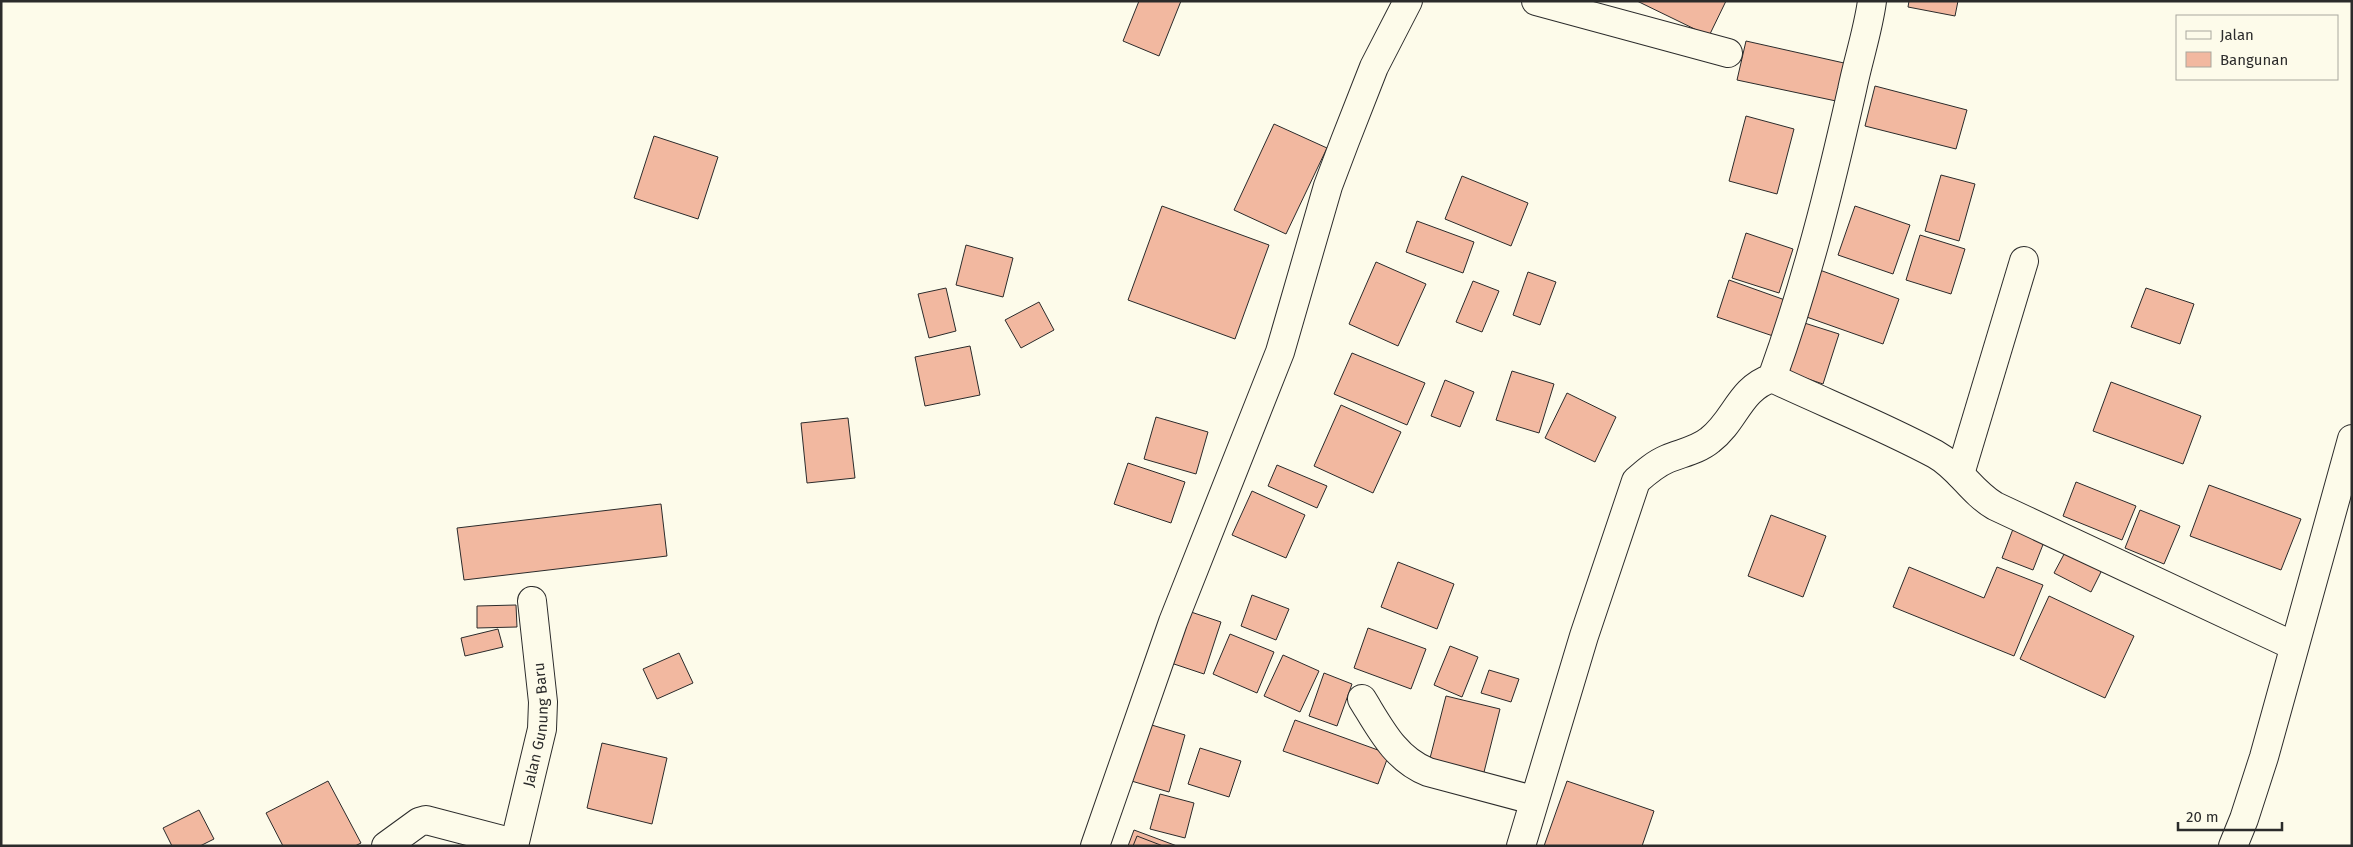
<svg xmlns="http://www.w3.org/2000/svg" width="2353" height="847" font-family="'Fira Sans',sans-serif">
  <rect width="100%" height="100%" fill="#fdfbea"/>
  <g fill="#f2b8a0" stroke="#2b2b2b">
    <polygon points="1139,1 1181,1 1159,56 1123,41"/>
    <polygon points="1637,1 1726,1 1709,36"/>
    <polygon points="1909,1 1958,1 1955,16 1908,7"/>
    <polygon points="1746,41 1844,63 1836,101 1737,80"/>
    <polygon points="1875,86 1967,110 1956,149 1865,126"/>
    <polygon points="1746,116 1794,129 1777,194 1729,181"/>
    <polygon points="1274,124 1327,148 1286,234 1234,210"/>
    <polygon points="654,136 718,157 698,219 634,198"/>
    <polygon points="1941,175 1975,184 1959,241 1925,231"/>
    <polygon points="1462,176 1528,203 1511,246 1445,219"/>
    <polygon points="1162,206 1269,245 1235,339 1128,300"/>
    <polygon points="1855,206 1910,225 1893,274 1838,255"/>
    <polygon points="1417,221 1474,242 1463,273 1406,252"/>
    <polygon points="1746,233 1793,249 1779,293 1732,278"/>
    <polygon points="1920,235 1965,249 1951,294 1906,280"/>
    <polygon points="966,245 1013,258 1003,297 956,285"/>
    <polygon points="1376,262 1426,284 1398,346 1349,324"/>
    <polygon points="1817,269 1899,299 1883,344 1801,315"/>
    <polygon points="1528,272 1556,282 1540,325 1513,315"/>
    <polygon points="1729,280 1785,300 1773,336 1717,317"/>
    <polygon points="1473,281 1499,291 1482,332 1456,322"/>
    <polygon points="946,288 956,331 929,338 918,294"/>
    <polygon points="2146,288 2194,304 2180,344 2131,327"/>
    <polygon points="1039,302 1054,330 1021,348 1005,320"/>
    <polygon points="1795,320 1839,334 1823,384 1779,369"/>
    <polygon points="970,346 980,395 925,406 915,357"/>
    <polygon points="1352,353 1425,383 1407,425 1334,394"/>
    <polygon points="1512,371 1554,384 1539,433 1496,420"/>
    <polygon points="1445,380 1474,392 1460,427 1431,416"/>
    <polygon points="2111,382 2201,416 2183,464 2093,431"/>
    <polygon points="1567,393 1616,417 1595,462 1545,438"/>
    <polygon points="1341,405 1401,432 1373,493 1314,466"/>
    <polygon points="1156,417 1208,432 1196,474 1144,459"/>
    <polygon points="848,418 855,478 807,483 801,423"/>
    <polygon points="1128,463 1185,482 1171,523 1114,504"/>
    <polygon points="1277,465 1327,486 1317,508 1268,486"/>
    <polygon points="2076,482 2136,506 2122,540 2063,516"/>
    <polygon points="2209,485 2301,519 2281,570 2190,536"/>
    <polygon points="1252,491 1305,515 1286,558 1232,535"/>
    <polygon points="661,504 667,556 464,580 457,528"/>
    <polygon points="2140,510 2180,526 2164,564 2125,548"/>
    <polygon points="1771,515 1826,536 1803,597 1748,576"/>
    <polygon points="2013,529 2044,542 2033,570 2002,558"/>
    <polygon points="2070,543 2106,562 2091,592 2054,573"/>
    <polygon points="1398,562 1454,584 1437,629 1381,607"/>
    <polygon points="1909,567 1984,598 1997,567 2043,585 2014,656 1893,607"/>
    <polygon points="1252,595 1289,609 1276,640 1241,626"/>
    <polygon points="2049,596 2134,636 2105,698 2020,659"/>
    <polygon points="516,605 517,627 477,628 477,606"/>
    <polygon points="1188,611 1221,622 1204,674 1171,663"/>
    <polygon points="1368,628 1426,649 1411,689 1354,668"/>
    <polygon points="498,629 503,647 465,656 461,638"/>
    <polygon points="1230,634 1274,652 1257,693 1213,674"/>
    <polygon points="1450,646 1478,657 1462,697 1434,685"/>
    <polygon points="679,653 693,683 657,699 643,669"/>
    <polygon points="1283,655 1319,671 1300,712 1264,696"/>
    <polygon points="1489,670 1519,679 1511,702 1481,693"/>
    <polygon points="1324,673 1352,684 1337,726 1309,716"/>
    <polygon points="1446,696 1500,709 1482,780 1428,766"/>
    <polygon points="1295,720 1389,754 1378,784 1283,751"/>
    <polygon points="1145,723 1185,735 1169,792 1128,780"/>
    <polygon points="602,743 667,758 652,824 587,808"/>
    <polygon points="1200,748 1241,761 1229,797 1188,784"/>
    <polygon points="328,781 361,843 355,846 283,846 266,813"/>
    <polygon points="1567,781 1654,811 1642,846 1544,846"/>
    <polygon points="1160,794 1194,803 1185,838 1150,829"/>
    <polygon points="199,810 214,839 200,846 172,846 163,828"/>
    <polygon points="1134,830 1177,846 1128,846"/>
    <polygon points="1137,836 1163,846 1133,846"/>
  </g>
  <g fill="none" stroke-linecap="round" stroke-linejoin="round">
    <defs>
      <g id="minor">
        <polyline points="1536,1 1728,53"/>
        <path d="M 1772,378 C 1825,403 1883,426 1935,454 C 1959,467 1971,492 1995,506 L 2294,646"/>
        <polyline points="1960,474 2024,261"/>
        <path d="M 1362,699 C 1380,728 1395,759 1428,772 L 1533,800"/>
        <polyline points="386,846 419,822 426,820 514,843"/>
        <path id="s1" d="M 514,846 L 542,729 L 543,702 L 532,601"/>
        <path d="M 1521,846 L 1584,636 L 1636,481 C 1645,473 1655,464 1667,459 C 1681,453 1698,450 1710,440 C 1736,420 1739,389 1772,378 C 1806,284 1830,188 1852,90 C 1858,60 1868,31 1872,1"/>
        <polyline points="2233,846 2244,819 2264,757 2352,439"/>
      </g>
      <polyline id="tertiary" points="1095,846 1173,622 1280,352 1328,186 1345,141 1374,67 1408,1"/>
    </defs>
    <use href="#minor" stroke="#2b2b2b" stroke-width="30"/>
    <use href="#tertiary" stroke="#2b2b2b" stroke-width="30"/>
    <use href="#minor" stroke="#fdfbea" stroke-width="28"/>
    <use href="#tertiary" stroke="#fdfbea" stroke-width="28"/>
  </g>
  <g text-anchor="middle" dominant-baseline="central" stroke-width="4" stroke-linejoin="round" paint-order="stroke">
    <g font-size="15" fill="#2b2b2b" stroke="#fdfbea">
      <text stroke="none"><textPath href="#s1" startOffset="124">Jalan Gunung Baru</textPath></text>
    </g>
  </g>
  <rect width="2353" height="847" fill="none" stroke="#2b2b2b" stroke-width="5"/>
  <rect x="2176" y="15" width="162" height="65" fill="#fdfbea" stroke="#a9a89e"/>
  <rect x="2186" y="31" width="25" height="8" fill="#fdfbea" stroke="#a9a89e"/>
  <text x="2220" y="40" font-size="15" fill="#2b2b2b">Jalan</text>
  <rect x="2186" y="52" width="25" height="15" fill="#f2b8a0" stroke="#a9a89e"/>
  <text x="2220" y="65" font-size="15" fill="#2b2b2b">Bangunan</text>
  <path d="M2178 822v8h104v-8" fill="none" stroke="#2b2b2b" stroke-width="2.5"/>
  <text x="2186" y="822" font-size="15" fill="#2b2b2b" stroke="#fdfbea" stroke-width="4" paint-order="stroke">20 m</text>
</svg>
